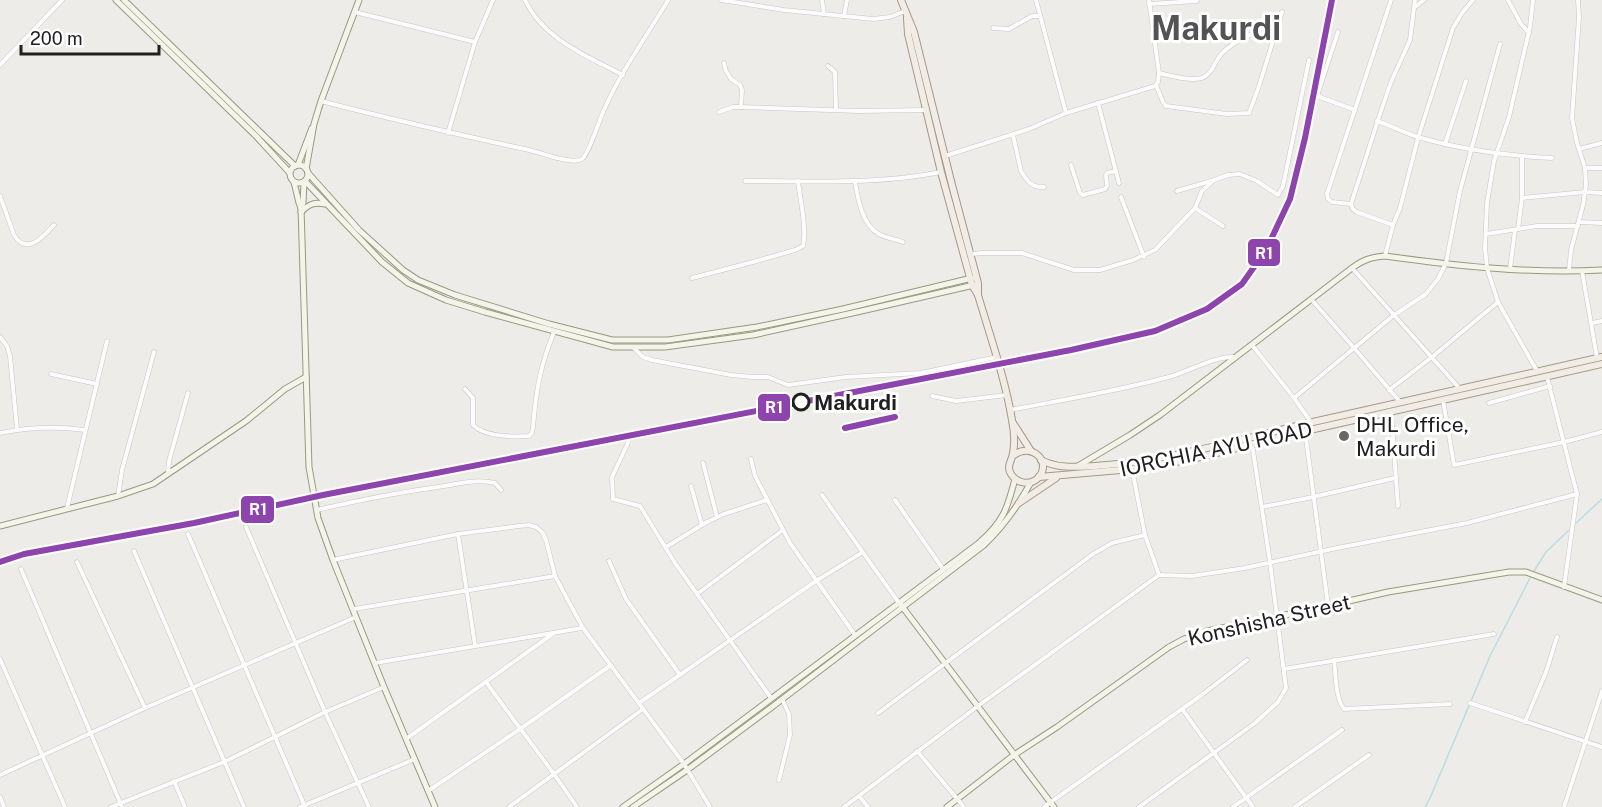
<svg xmlns="http://www.w3.org/2000/svg" width="1602" height="807" font-family="'Public Sans',sans-serif">
  <rect width="100%" height="100%" fill="#eeece9"/>
  <g fill="none" stroke-linecap="round" stroke-linejoin="round">
    <g stroke="#badce4" stroke-width="1.5">
      <polyline points="1576,523 1602,499"/>
      <polyline points="1534,571 1546,552 1568,531"/>
      <polyline points="1425,807 1430,798 1490,656 1530,578"/>
    </g>
    <defs>
      <g id="street">
        <path d="M 525,0 C 543,39 587,56 623,75"/>
        <polyline points="721,0 784,10 873,19 890,17 905,11"/>
        <polyline points="822,0 824,14"/>
        <polyline points="1036,0 1066,113"/>
        <polyline points="1508,0 1521,24 1529,33"/>
        <polyline points="1533,0 1530,27 1509,117 1494,161 1487,203 1485,248 1487,268 1498,302 1537,371"/>
        <polyline points="1149,4 1197,1"/>
        <polyline points="1415,7 1424,0"/>
        <polyline points="355,12 475,42"/>
        <polyline points="844,16 847,0"/>
        <polyline points="993,28 1009,29 1032,16 1040,16"/>
        <polyline points="1338,32 1317,96 1355,110"/>
        <polyline points="724,63 726,71 731,79 740,85 742,90 741,107"/>
        <polyline points="0,65 62,0"/>
        <polyline points="828,66 835,72 836,110"/>
        <path d="M 1159,73 C 1172,76 1189,81 1202,78 C 1210,75 1213,67 1217,60 C 1225,47 1238,41 1252,34"/>
        <polyline points="1156,85 1163,102 1166,106 1227,114 1249,113 1259,86 1282,12"/>
        <path d="M 321,101 C 390,119 460,135 529,150 C 542,153 571,165 582,159 C 588,156 600,118 604,110 C 620,72 648,35 668,0"/>
        <polyline points="1098,103 1119,183"/>
        <polyline points="719,112 733,107 741,107 859,111 926,110"/>
        <path d="M 1377,121 C 1392,126 1406,134 1421,138 C 1464,150 1507,156 1552,158"/>
        <polyline points="448,133 475,42 493,0"/>
        <path d="M 1013,135 L 1021,171 C 1027,181 1032,188 1044,187"/>
        <polyline points="1445,144 1466,81"/>
        <polyline points="1579,149 1602,143"/>
        <polyline points="945,156 1029,129 1066,113 1155,86 1158,82 1159,73 1149,0"/>
        <polyline points="1071,165 1080,193 1083,195 1105,189 1107,186 1106,175 1107,173 1116,171"/>
        <polyline points="1585,168 1602,168"/>
        <path d="M 745,181 C 811,181 876,185 941,172"/>
        <path d="M 855,182 C 858,199 862,225 879,234 C 886,238 895,239 903,242"/>
        <polyline points="1177,191 1211,181"/>
        <path d="M 0,196 L 14,235 C 27,256 43,237 54,225"/>
        <polyline points="1121,197 1144,257"/>
        <polyline points="1522,198 1585,192 1602,193"/>
        <polyline points="1351,204 1332,202 1328,199 1327,194 1391,0"/>
        <polyline points="1195,208 1223,226"/>
        <polyline points="1579,222 1602,223"/>
        <polyline points="1393,225 1400,208 1418,138 1453,28 1462,13 1473,0"/>
        <polyline points="1518,229 1522,198 1522,156"/>
        <polyline points="1486,234 1537,226 1578,226"/>
        <polyline points="971,254 983,253 1022,253 1074,270 1100,270 1133,260 1155,250 1195,208 1202,191 1214,180 1228,175 1240,174 1257,181 1278,195 1283,186 1309,60"/>
        <polyline points="1385,256 1393,225 1357,212 1353,209 1351,204 1381,111 1391,82 1410,40 1415,0"/>
        <polyline points="1352,268 1460,389"/>
        <polyline points="1510,269 1515,230"/>
        <polyline points="1569,271 1571,250 1583,205 1586,185 1585,168 1577,143 1572,118 1579,17 1578,0"/>
        <polyline points="1582,271 1597,358"/>
        <path d="M 692,278 L 753,262 L 795,250 L 803,246 C 807,228 800,199 798,181"/>
        <polyline points="1311,299 1355,349 1401,403"/>
        <polyline points="1592,323 1602,321"/>
        <polyline points="0,337 7,346 10,356 17,429"/>
        <polyline points="1252,345 1294,398 1311,422"/>
        <polyline points="634,348 643,357 652,360 731,375 753,377 768,377 788,385 846,377 921,373 997,357"/>
        <polyline points="51,374 97,384"/>
        <polyline points="1547,377 1577,494 1564,587"/>
        <path d="M 465,389 L 473,398 L 473,425 C 484,437 514,437 529,436 L 532,433 L 533,427 C 536,391 540,366 554,332"/>
        <polyline points="1389,390 1432,357 1498,302"/>
        <polyline points="932,396 956,401 1007,395"/>
        <polyline points="1294,398 1394,315 1426,294 1438,279 1446,263 1460,191 1500,44"/>
        <polyline points="1443,400 1454,465 1564,442 1602,432"/>
        <polyline points="1489,403 1550,386"/>
        <path d="M 1010,410 C 1063,400 1117,391 1169,377 C 1190,371 1214,356 1235,357"/>
        <polyline points="1391,412 1398,506"/>
        <polyline points="1305,431 1328,605"/>
        <path d="M 0,433 C 29,427 56,426 85,430"/>
        <polyline points="629,439 627,445 612,477 613,499 640,506 675,563 771,698"/>
        <polyline points="751,459 755,476 790,543 855,635"/>
        <polyline points="703,463 717,517"/>
        <polyline points="1132,469 1145,535 1159,575"/>
        <polyline points="168,474 169,461 188,393"/>
        <polyline points="691,486 702,525"/>
        <polyline points="822,495 899,603"/>
        <polyline points="118,496 122,470 154,352"/>
        <polyline points="895,500 943,569"/>
        <polyline points="1262,507 1313,497 1395,478"/>
        <polyline points="67,508 107,341"/>
        <path d="M 317,510 C 359,500 401,492 444,486 C 462,483 478,479 495,483 L 501,490"/>
        <polyline points="246,527 325,712 369,807"/>
        <polyline points="188,534 305,807"/>
        <polyline points="458,534 475,645"/>
        <polyline points="666,547 707,522 724,514 767,500"/>
        <polyline points="134,551 244,807"/>
        <polyline points="333,560 458,534 519,526 529,525 536,527 542,532 546,540 555,576 583,628 684,764 710,807"/>
        <polyline points="609,561 626,599 680,675"/>
        <polyline points="77,562 145,708"/>
        <polyline points="21,569 122,807"/>
        <polyline points="697,594 783,530"/>
        <polyline points="354,609 555,576"/>
        <polyline points="0,659 65,807"/>
        <path d="M 1334,660 C 1336,674 1335,697 1344,709 L 1450,704"/>
        <polyline points="375,663 582,628"/>
        <polyline points="1284,669 1494,634"/>
        <path d="M 486,682 C 516,724 548,764 577,807"/>
        <polyline points="639,703 816,581 863,552"/>
        <polyline points="1470,703 1602,747"/>
        <polyline points="1182,709 1253,807"/>
        <polyline points="878,713 1093,554 1112,543 1145,535"/>
        <polyline points="1525,722 1546,672 1557,637"/>
        <polyline points="406,739 554,633"/>
        <polyline points="917,751 964,807"/>
        <polyline points="0,775 145,708 356,617"/>
        <polyline points="779,780 790,735 789,714 782,699"/>
        <polyline points="174,781 185,807"/>
        <polyline points="428,791 520,729 611,665"/>
        <polyline points="859,796 868,807"/>
        <polyline points="0,797 4,807"/>
        <polyline points="111,807 224,762 325,712 384,687"/>
        <polyline points="300,807 415,759"/>
        <polyline points="509,807 643,709"/>
        <polyline points="844,807 978,706 1159,575 1192,576 1245,568 1337,548 1467,523 1577,494"/>
        <polyline points="1044,807 1203,694 1247,660"/>
        <polyline points="1139,807 1255,723 1278,702 1286,688 1270,562 1252,444"/>
        <polyline points="1233,807 1342,730"/>
        <polyline points="1295,807 1369,755"/>
        <polyline points="1564,807 1602,691"/>
      </g>
      <g id="secondary">
        <polyline points="116,0 256,136 289,172"/>
        <polyline points="124,0 295,166"/>
        <circle cx="299" cy="174" r="9"/>
        <polyline points="298,165 312,128"/>
        <polyline points="306,169 314,124 321,101 359,0"/>
        <polyline points="308,173 359,230 403,270 418,280 455,295 549,324 612,340 668,340 757,327 843,309 972,278"/>
        <polyline points="305,181 382,262 408,283 446,300 485,312 613,347 665,347 753,335 857,312 974,285"/>
        <polyline points="294,182 299,203 301,208 309,467 318,518 333,560 384,687 435,807"/>
        <polyline points="301,208 303,203 304,182"/>
        <path d="M 301,212 C 309,204 314,202 325,204"/>
        <path d="M 1078,466 L 1130,435 L 1160,415 L 1352,268 C 1363,260 1371,257 1385,256 C 1457,266 1530,274 1602,270"/>
        <polyline points="0,526 118,496 153,484 246,421 285,389 306,377"/>
        <polyline points="901,605 1054,807"/>
        <path d="M 623,807 L 684,764 L 979,543 C 1003,522 1007,510 1015,479"/>
        <path d="M 633,807 L 687,770 L 772,707 L 984,545 C 1004,526 1018,506 1031,482"/>
        <polyline points="947,807 1014,755 1057,727 1169,647 1184,639 1207,631 1305,611 1388,592 1509,572 1526,572 1602,600"/>
      </g>
      <g id="primary">
        <polyline points="901,0 914,32 952,185 978,283 978,295"/>
        <path d="M 907,18 L 908,34 L 941,172 L 972,285 L 978,295 C 990,336 1005,378 1012,420 C 1014,430 1015,443 1013,453 C 1012,461 1006,466 1011,474 C 1017,484 1031,486 1039,477 C 1052,461 1031,442 1014,455"/>
        <polyline points="1013,423 1031,451"/>
        <path d="M 1041,460 C 1058,469 1077,467 1095,466 C 1170,461 1241,439 1313,422 C 1410,401 1506,378 1602,357"/>
        <polyline points="1039,477 1132,469 1188,460 1314,429 1602,364"/>
        <polyline points="1019,503 1056,478"/>
      </g>
    </defs>
    <use href="#street" stroke="#c7c6c5" stroke-width="5"/>
    <use href="#secondary" stroke="#98997f" stroke-width="7"/>
    <use href="#primary" stroke="#a59985" stroke-width="8"/>
    <use href="#street" stroke="#fcfcfc" stroke-width="4"/>
    <use href="#secondary" stroke="#f4f4eb" stroke-width="5"/>
    <use href="#primary" stroke="#f1ece6" stroke-width="6"/>
    <polyline stroke="#cbcbca" stroke-width="1.5" stroke-dasharray="12 12" stroke-linecap="butt" points="845,428 895,417"/>
    <defs>
      <g id="rail-1">
        <polyline points="845,428 895,417"/>
        <polyline points="0,562 24,554 194,523 323,495 1071,350 1155,331 1207,309 1242,284 1266,250 1290,199 1305,138 1332,0"/>
      </g>
    </defs>
    <use href="#rail-1" stroke="#fff" stroke-width="10"/>
    <use href="#rail-1" stroke="#8e44ad" stroke-width="6"/>
  </g>
  <circle fill="#fff" stroke="#202020" stroke-width="3" cx="801" cy="402" r="8"/>
  <circle fill="#686766" stroke="#fff" stroke-width="2" cx="1344" cy="436" r="6"/>
  <g text-anchor="middle" dominant-baseline="central" stroke-width="6" stroke-linejoin="round" paint-order="stroke">
    <g font-size="21" font-weight="bold" fill="#202020" stroke="#fff" text-anchor="start">
      <text x="814" y="402">Makurdi</text>
    </g>
    <g font-size="21" fill="#202020" stroke="#fff" text-anchor="start">
      <text x="1356" y="424">DHL Office,<tspan x="1356" dy="24">Makurdi</tspan></text>
    </g>
    <g font-size="21" fill="#202020" stroke="#fff">
      <text transform="translate(1216 449) rotate(-12)">IORCHIA AYU ROAD</text>
      <text transform="translate(1269 620) rotate(-13)">Konshisha Street</text>
    </g>
    <g font-size="33" font-weight="bold" fill="#535353" stroke="#fff">
      <text x="1216" y="28">Makurdi</text>
    </g>
  </g>
  <g stroke="#fff" stroke-width="2">
    <rect x="1247" y="238" width="34" height="29" rx="6" fill="#8e44ad"/>
    <rect x="757" y="393" width="34" height="29" rx="6" fill="#8e44ad"/>
    <rect x="240" y="495" width="35" height="29" rx="6" fill="#8e44ad"/>
  </g>
  <g font-size="16" text-anchor="middle" font-weight="bold" fill="#fff">
    <text x="1264" y="259">R1</text>
    <text x="774" y="413">R1</text>
    <text x="258" y="515">R1</text>
  </g>
  <path d="M21 45v9h138v-9" fill="none" stroke="#202020" stroke-width="3"/>
  <text x="30" y="45" font-size="18" fill="#202020" stroke="#ffffff" stroke-width="4.5" paint-order="stroke">200 m</text>
</svg>
